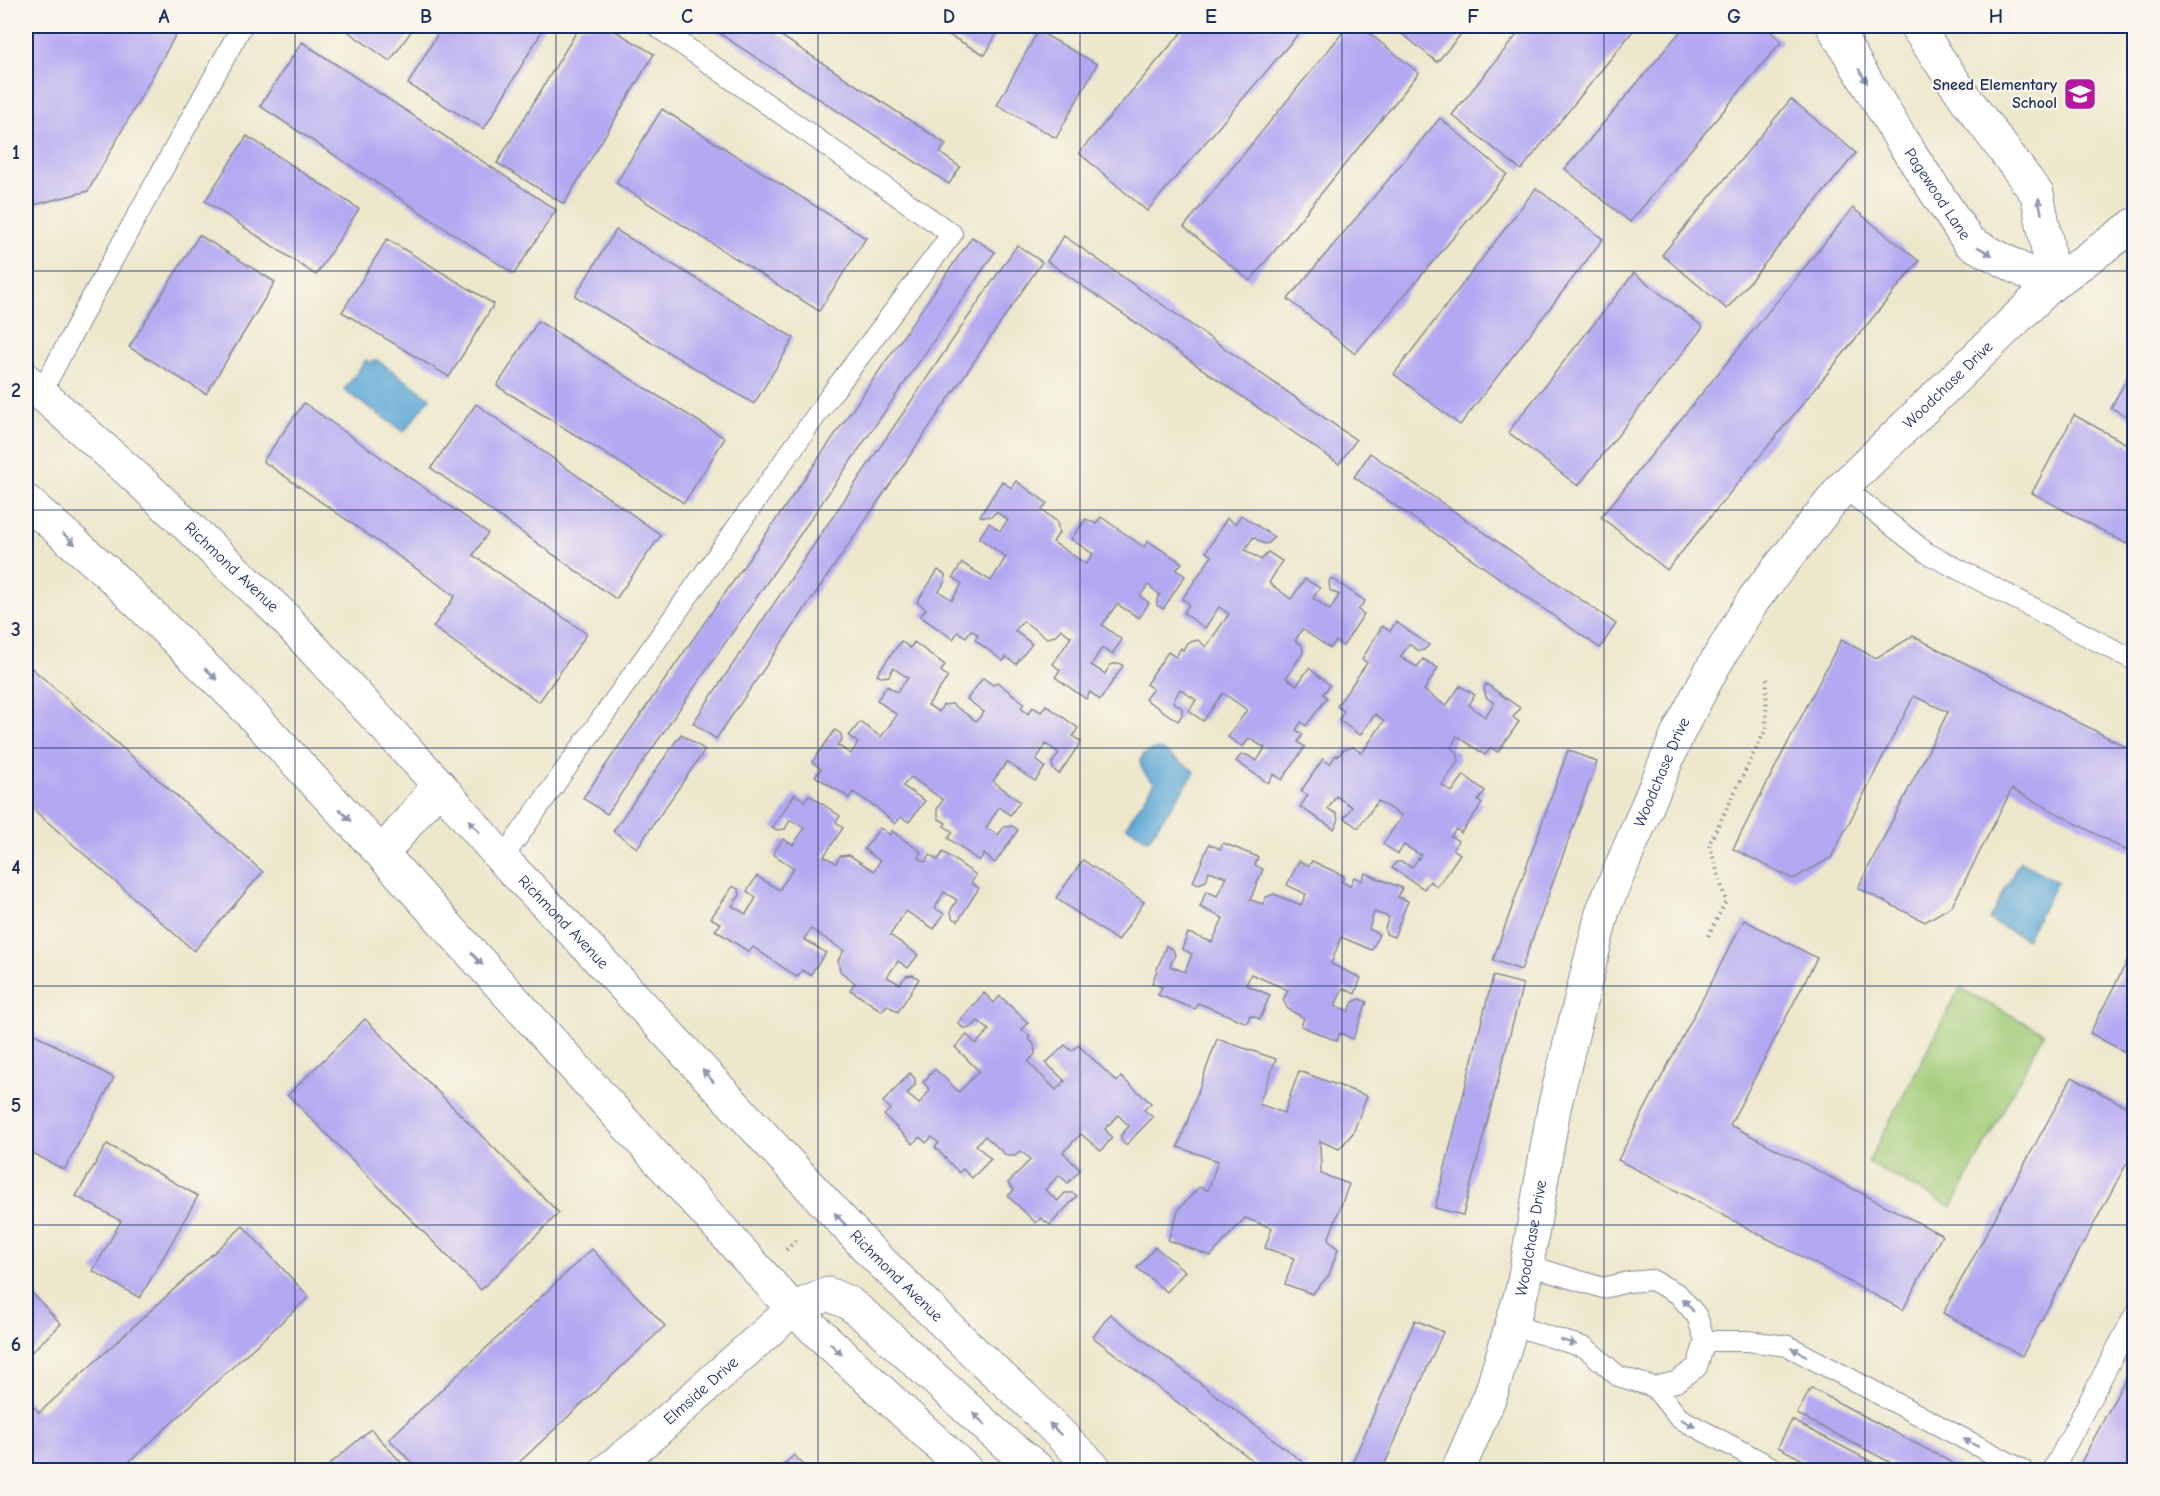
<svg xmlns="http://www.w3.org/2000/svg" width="2160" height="1496" font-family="'Comic Neue',sans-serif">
  <rect width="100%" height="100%" fill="#fbf7ec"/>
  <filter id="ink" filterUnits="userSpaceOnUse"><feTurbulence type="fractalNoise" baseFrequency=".0167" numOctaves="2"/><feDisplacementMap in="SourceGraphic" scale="12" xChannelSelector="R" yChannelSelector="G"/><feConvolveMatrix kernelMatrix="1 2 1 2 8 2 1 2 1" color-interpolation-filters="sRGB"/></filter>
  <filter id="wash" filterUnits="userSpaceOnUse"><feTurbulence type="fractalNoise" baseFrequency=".008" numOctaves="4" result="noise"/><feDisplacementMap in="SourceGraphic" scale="24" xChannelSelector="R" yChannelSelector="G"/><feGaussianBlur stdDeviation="1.35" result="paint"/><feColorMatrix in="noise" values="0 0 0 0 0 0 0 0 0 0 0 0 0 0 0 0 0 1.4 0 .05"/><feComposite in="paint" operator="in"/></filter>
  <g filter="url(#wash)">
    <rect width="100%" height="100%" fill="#ede7cc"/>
    <polygon fill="#a2cc78" stroke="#5e7e6b" stroke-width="1.5" points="1960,988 2044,1033 1952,1207 1868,1163"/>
    <g fill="#5ea9d6" stroke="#3c6c9a" stroke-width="1.5">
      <polygon points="366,360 370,363 377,360 430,398 404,432 344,390"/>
      <path d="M 1154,749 L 1162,750 L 1195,772 L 1148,840 L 1126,826 L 1155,783 C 1142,772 1130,758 1154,749 Z"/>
      <polygon points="2020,861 2057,882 2026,939 1989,920"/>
    </g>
    <g id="blocks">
      <g fill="#b4a8f2">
        <polygon points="26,26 180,27 88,191 26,207"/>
        <polygon points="340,26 415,26 390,61"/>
        <polygon points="442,26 545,26 484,129 408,84"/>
        <polygon points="580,26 607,26 654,54 564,204 497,163"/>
        <polygon points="708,26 766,26 946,144 940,153 960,167 949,184"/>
        <polygon points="932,26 1001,26 985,55"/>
        <polygon points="1187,26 1305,26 1147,211 1079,153"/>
        <polygon points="1348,26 1360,26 1419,73 1250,281 1184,227"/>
        <polygon points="1393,26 1468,26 1437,62"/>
        <polygon points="1524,26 1637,26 1521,170 1452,115"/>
        <polygon points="1685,26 1763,26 1782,41 1630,222 1565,169"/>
        <polygon points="1038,31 1097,64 1056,138 997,105"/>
        <polygon points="302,42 556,210 514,274 260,106"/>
        <polygon points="1791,99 1856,153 1727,309 1662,255"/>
        <polygon points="662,109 866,238 819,311 616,183"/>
        <polygon points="1440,118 1507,174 1355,354 1288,299"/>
        <polygon points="247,136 359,209 316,275 205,201"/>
        <polygon points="1536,188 1603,239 1460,425 1394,374"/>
        <polygon points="1853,208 1919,261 1667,570 1601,517"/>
        <polygon points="616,230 794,338 754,404 575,296"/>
        <polygon points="199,235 275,282 206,394 129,347"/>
        <polygon points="1064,236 1356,440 1339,464 1047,261"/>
        <polygon points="972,237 995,252 607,814 583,798"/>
        <polygon points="387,239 494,304 449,377 342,312"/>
        <polygon points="1017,245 1042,262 716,739 693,723"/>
        <polygon points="1634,273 1703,327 1578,486 1508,432"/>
        <polygon points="538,321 725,438 684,503 497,386"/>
        <polygon points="2134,365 2134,420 2111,408"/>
        <polygon points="304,403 488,533 473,555 587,634 539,702 433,627 455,596 263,461"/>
        <polygon points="476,404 661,535 616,599 431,468"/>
        <polygon points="2074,415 2134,448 2134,530 2127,544 2032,493"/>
        <polygon points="1370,453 1616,624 1600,648 1354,477"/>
        <polygon points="1002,481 1011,488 1016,481 1047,503 1042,510 1057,522 1059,533 1053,542 1086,564 1093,554 1071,539 1086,519 1096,524 1101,517 1144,547 1148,541 1182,563 1176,570 1185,576 1163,609 1157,605 1157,599 1160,595 1148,585 1140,596 1149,603 1139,618 1117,604 1102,625 1122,640 1112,654 1102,648 1091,665 1105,674 1110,665 1119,663 1123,666 1100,700 1090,692 1086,699 1055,677 1060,670 1053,664 1071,637 1061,629 1055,636 1047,638 1023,621 1015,631 1032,644 1016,664 1006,657 1003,661 975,640 978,635 971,630 966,637 958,632 953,639 920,616 926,609 917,602 938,570 945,575 945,581 939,591 952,600 962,584 953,577 962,563 991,581 1006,557 979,538 989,523 1000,531 1008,520 996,512 992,516 985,517 980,516"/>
        <polygon points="1241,515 1274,537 1269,543 1264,544 1253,537 1245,550 1261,560 1268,552 1282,561 1269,583 1291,599 1305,579 1320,588 1313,598 1330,610 1339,595 1330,590 1329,582 1331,578 1365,601 1358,610 1364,614 1343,646 1336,641 1330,648 1302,629 1295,641 1302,645 1303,653 1286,678 1297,685 1309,668 1330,685 1323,694 1327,698 1306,726 1301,722 1296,730 1303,734 1298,742 1305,747 1282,780 1274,774 1268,783 1236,761 1241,755 1247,755 1257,761 1265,748 1249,738 1243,747 1228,737 1247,710 1223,693 1203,721 1189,711 1196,700 1180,689 1173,702 1182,708 1182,715 1178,721 1145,699 1153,689 1146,684 1168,652 1176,657 1181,648 1183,650 1187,643 1198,640 1206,647 1229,614 1219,607 1205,628 1184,613 1189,604 1182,599 1212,556 1206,552 1227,518 1235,524"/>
        <polygon points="1396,622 1429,645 1424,650 1419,651 1409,644 1400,657 1417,667 1423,659 1438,668 1424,690 1446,706 1460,686 1475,695 1469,705 1485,717 1494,703 1486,697 1484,689 1486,684 1520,708 1513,717 1519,722 1498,752 1491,748 1485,755 1457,736 1451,748 1457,752 1459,760 1442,785 1452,792 1464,775 1485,791 1478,801 1482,804 1461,833 1456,829 1451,836 1458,841 1453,849 1460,854 1437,887 1430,881 1424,889 1392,868 1396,862 1402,862 1412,867 1421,855 1404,845 1398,854 1383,844 1402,816 1378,801 1358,828 1344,818 1352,807 1336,796 1328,809 1337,814 1338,822 1334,829 1300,807 1308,795 1301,791 1323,759 1330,764 1336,755 1338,756 1343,750 1353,747 1362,753 1384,721 1375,714 1360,735 1339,720 1344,711 1337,706 1367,663 1362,659 1382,626 1390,631"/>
        <polygon points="1913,636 2134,751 2134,842 2129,852 2012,789 1952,906 1925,922 1858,888 1948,712 1914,696 1831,858 1793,879 1733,849 1841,640 1876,658"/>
        <polygon points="901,641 910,648 914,642 945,665 941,671 948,677 928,705 939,712 943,705 952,704 976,721 984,712 967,699 983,678 993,685 997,682 1024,703 1021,708 1028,714 1033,707 1041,712 1046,705 1078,728 1073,736 1081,742 1059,774 1053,769 1052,763 1059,753 1046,744 1036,760 1045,767 1035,781 1007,762 993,781 1020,802 1010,815 999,807 986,828 998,835 1004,827 1012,826 1018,830 995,863 984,854 979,861 948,838 953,832 944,826 946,823 939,819 937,809 943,800 911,777 903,786 925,801 909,822 901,817 895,824 876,807 853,792 849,798 815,776 821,769 812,762 835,730 841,734 842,740 837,745 851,754 858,743 849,736 860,722 881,737 897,715 877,700 887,686 897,692 908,678 893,668 889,676 881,677 877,674"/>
        <polygon points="26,663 263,872 194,951 26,803"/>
        <polygon points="681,734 705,750 637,848 613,831"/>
        <polygon points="1568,750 1597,762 1521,970 1493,960"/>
        <polygon points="795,794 804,801 809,795 840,816 836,822 843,828 824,856 836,863 840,856 849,855 874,871 880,861 864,849 880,828 890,835 892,831 921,852 918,857 925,862 930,855 938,860 943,852 976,875 971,883 979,888 958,921 952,917 951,910 957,900 944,892 935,908 944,914 934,929 906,911 890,935 918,955 908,968 898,961 887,977 900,984 906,976 913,975 919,979 898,1012 887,1005 882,1011 850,990 855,983 840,971 838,960 844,951 811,929 804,939 826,953 810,975 802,970 797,977 753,947 749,952 715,930 721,924 711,918 733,886 739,890 740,895 732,906 746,914 756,898 747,891 757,876 779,890 794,868 773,854 783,839 793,845 805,828 790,820 785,829 777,830 772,828"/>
        <polygon points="1223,843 1258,857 1255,865 1263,869 1250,900 1263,904 1266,897 1274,894 1301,905 1306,894 1287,885 1299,861 1309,866 1312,861 1344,876 1342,882 1350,886 1354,877 1362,881 1365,873 1402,888 1398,897 1408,901 1394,937 1386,934 1385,928 1389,917 1374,912 1369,929 1379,934 1372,950 1341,937 1331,964 1361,978 1355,994 1343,988 1335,1006 1349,1011 1353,1002 1360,999 1367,1002 1353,1039 1340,1033 1337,1041 1301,1026 1304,1018 1288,1009 1283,1000 1288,990 1251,974 1246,985 1270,995 1260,1019 1250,1015 1247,1023 1198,1003 1195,1009 1158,995 1162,987 1152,983 1166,946 1173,949 1175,955 1170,966 1185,972 1192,954 1182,949 1188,933 1212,942 1223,918 1200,907 1206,891 1217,896 1226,877 1209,871 1206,881 1199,884 1193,882 1209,844 1220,849"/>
        <polygon points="1083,860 1144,902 1118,941 1056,898"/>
        <polygon points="1744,920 1817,958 1730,1125 1942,1235 1903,1310 1618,1160"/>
        <polygon points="2134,948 2134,1057 2090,1033"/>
        <polygon points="1493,976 1523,984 1463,1215 1435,1208"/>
        <polygon points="984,993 994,1003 1000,996 1028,1023 1022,1030 1030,1036 1028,1038 1034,1044 1035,1054 1028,1062 1056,1090 1065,1081 1046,1063 1065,1045 1072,1051 1078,1045 1117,1082 1121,1077 1151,1103 1144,1110 1153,1117 1126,1145 1121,1140 1121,1135 1129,1126 1118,1115 1105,1129 1112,1138 1101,1151 1081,1134 1063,1152 1080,1170 1068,1183 1059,1175 1045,1190 1058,1201 1065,1193 1073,1193 1077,1196 1050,1225 1041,1218 1036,1223 1008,1196 1014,1190 1008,1183 1031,1159 1020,1151 1015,1156 1007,1156 985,1136 976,1145 991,1159 972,1178 963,1169 959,1173 935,1147 939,1143 932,1137 926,1143 920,1137 913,1144 884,1115 891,1109 883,1102 910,1073 915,1079 915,1085 907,1094 919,1104 930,1090 923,1082 935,1069 959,1092 979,1071 955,1047 967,1035 976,1044 989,1030 978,1021 971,1028 963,1028 958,1023"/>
        <polygon points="365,1019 559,1213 481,1290 288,1095"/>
        <polygon points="26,1029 114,1078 64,1170 26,1149"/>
        <polygon points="1217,1039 1276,1059 1259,1104 1284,1113 1299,1071 1367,1096 1353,1133 1339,1149 1320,1141 1321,1174 1349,1184 1328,1240 1338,1249 1329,1275 1312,1294 1285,1284 1294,1258 1265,1248 1272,1228 1245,1218 1211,1256 1168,1240 1179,1209 1199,1187 1208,1190 1218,1161 1178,1147"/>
        <polygon points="2072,1077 2134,1111 2134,1150 2022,1356 1943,1313"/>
        <polygon points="107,1144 198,1196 140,1298 93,1271 121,1221 76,1196"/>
        <polygon points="243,1226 309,1297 120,1470 26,1470 26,1398 39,1413"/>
        <polygon points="1155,1247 1185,1271 1167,1292 1137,1268"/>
        <polygon points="592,1249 665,1326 511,1470 419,1470 389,1439"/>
        <polygon points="26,1286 61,1324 26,1357"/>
        <polygon points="1110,1314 1308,1466 1304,1470 1265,1470 1093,1337"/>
        <polygon points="1415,1320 1443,1332 1382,1470 1349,1470"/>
        <polygon points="2134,1363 2134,1470 2077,1470"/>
        <polygon points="1811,1388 1966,1470 1905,1470 1797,1414"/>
        <polygon points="1792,1420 1887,1470 1822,1470 1778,1447"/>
        <polygon points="371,1429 408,1470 323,1470"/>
        <polygon points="794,1455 808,1470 778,1470"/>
      </g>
    </g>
  </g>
  <g filter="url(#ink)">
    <use href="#blocks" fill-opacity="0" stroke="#848b95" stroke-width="1.5"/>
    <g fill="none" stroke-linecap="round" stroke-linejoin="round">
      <defs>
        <g id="service">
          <polyline points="41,393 85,310 242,26"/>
          <polyline points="1843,487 1927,553 2134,660"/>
          <polyline points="502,859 832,393 952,234 656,26"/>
          <polyline points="1512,1325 1586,1348 1618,1376 1654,1387 1676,1382 1697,1367 1705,1341 1697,1316 1678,1294 1652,1280 1628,1282 1603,1288 1527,1265"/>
          <polyline points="1705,1341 1747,1341 1788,1346 2023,1470"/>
          <polyline points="1654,1387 1679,1418 1777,1470"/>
          <polyline points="2053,1470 2134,1316"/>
        </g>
        <g id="minor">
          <path id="s1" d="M 1833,26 L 1902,141 L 1969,242 L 2051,285"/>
          <polyline points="1916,26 1963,95 2037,194 2047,244 2051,285"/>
          <path id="s2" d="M 1458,1470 L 1491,1394 L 1523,1287 L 1554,1108 L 1603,910 L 1679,731 L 1713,667 L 1754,599 L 1843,487 L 2051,285 L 2134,225"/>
        </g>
        <g id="tertiary">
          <path id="s3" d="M 607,1470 L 647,1439 L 793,1309"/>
        </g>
        <g id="secondary">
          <path id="s4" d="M 26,380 L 140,481 L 281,614 L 439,785 L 502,859 L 581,940 L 870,1251 L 979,1357 L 1024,1398 L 1096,1470"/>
          <polyline points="26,501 108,573 242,704 382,854 793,1309 966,1470"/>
          <polyline points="382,854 439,785"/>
          <polyline points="793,1309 828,1294 849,1303 877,1326 1004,1442 1039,1470"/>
        </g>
      </defs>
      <use href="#service" stroke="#848b95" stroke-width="22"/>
      <use href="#minor" stroke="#848b95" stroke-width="35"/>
      <use href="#tertiary" stroke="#848b95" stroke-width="35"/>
      <use href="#secondary" stroke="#848b95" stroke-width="35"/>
      <g stroke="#848b95" stroke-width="4" stroke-dasharray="1.5 4.5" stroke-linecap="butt">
        <polyline points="1708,936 1726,901 1709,844 1766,729 1767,678"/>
        <polyline points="786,1250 798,1238"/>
      </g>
      <use href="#service" stroke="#fff" stroke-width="20"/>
      <use href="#minor" stroke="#fff" stroke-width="33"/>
      <use href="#tertiary" stroke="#fff" stroke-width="33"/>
      <use href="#secondary" stroke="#fff" stroke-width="33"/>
    </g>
    <defs><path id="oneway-solid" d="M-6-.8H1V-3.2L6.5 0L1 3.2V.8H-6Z" transform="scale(1.5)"/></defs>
    <g fill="#8d97ae">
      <use href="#oneway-solid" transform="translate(1863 76) rotate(59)"/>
      <use href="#oneway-solid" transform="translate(2040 206) rotate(-101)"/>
      <use href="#oneway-solid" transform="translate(1985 251) rotate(29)"/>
      <use href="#oneway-solid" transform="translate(69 539) rotate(42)"/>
      <use href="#oneway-solid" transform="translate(211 674) rotate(44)"/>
      <use href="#oneway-solid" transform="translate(345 815) rotate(47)"/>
      <use href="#oneway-solid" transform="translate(474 826) rotate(-131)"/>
      <use href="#oneway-solid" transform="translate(477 959) rotate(48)"/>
      <use href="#oneway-solid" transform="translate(708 1076) rotate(-133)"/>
      <use href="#oneway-solid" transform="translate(840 1219) rotate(-133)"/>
      <use href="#oneway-solid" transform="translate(1688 1305) rotate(-130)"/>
      <use href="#oneway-solid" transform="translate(1568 1342) rotate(17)"/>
      <use href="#oneway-solid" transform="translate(836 1349) rotate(43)"/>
      <use href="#oneway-solid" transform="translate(1799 1352) rotate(-152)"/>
      <use href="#oneway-solid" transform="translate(979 1419) rotate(-137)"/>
      <use href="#oneway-solid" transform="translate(1688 1423) rotate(28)"/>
      <use href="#oneway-solid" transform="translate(1055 1429) rotate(-135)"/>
      <use href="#oneway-solid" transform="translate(1971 1443) rotate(-152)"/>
    </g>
  </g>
  <path fill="none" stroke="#1b2f5e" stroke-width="1.5" stroke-opacity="0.55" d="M 295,26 L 295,1470M 556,26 L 556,1470M 818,26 L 818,1470M 1080,26 L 1080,1470M 1342,26 L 1342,1470M 1604,26 L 1604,1470M 1865,26 L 1865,1470M 26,271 L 2134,271M 26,510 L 2134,510M 26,748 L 2134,748M 26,986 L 2134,986M 26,1225 L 2134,1225"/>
  <defs>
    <symbol id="school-square" viewBox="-11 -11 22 22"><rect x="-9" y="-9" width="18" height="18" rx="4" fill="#b5179e" stroke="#fbf7ec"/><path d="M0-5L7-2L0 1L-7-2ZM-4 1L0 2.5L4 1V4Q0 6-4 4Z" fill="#fff"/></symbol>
  </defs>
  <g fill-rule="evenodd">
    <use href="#school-square" x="2061" y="75" width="38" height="38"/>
  </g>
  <g text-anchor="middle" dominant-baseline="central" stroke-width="4.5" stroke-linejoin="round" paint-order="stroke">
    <g font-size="16" font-weight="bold" fill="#1b2f5e" stroke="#fbf7ec" text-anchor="end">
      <text x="2057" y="85">Sneed Elementary<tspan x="2057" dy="18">School</tspan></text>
    </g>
    <g font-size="16" fill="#1b2f5e" stroke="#fbf7ec">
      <text stroke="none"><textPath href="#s1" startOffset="198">Pagewood Lane</textPath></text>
      <text stroke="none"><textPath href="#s2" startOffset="1216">Woodchase Drive</textPath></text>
      <text stroke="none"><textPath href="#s4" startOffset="278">Richmond Avenue</textPath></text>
      <text stroke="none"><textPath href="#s2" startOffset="730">Woodchase Drive</textPath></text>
      <text stroke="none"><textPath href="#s4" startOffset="764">Richmond Avenue</textPath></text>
      <text stroke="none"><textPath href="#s2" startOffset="244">Woodchase Drive</textPath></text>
      <text stroke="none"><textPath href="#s4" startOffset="1250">Richmond Avenue</textPath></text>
      <text stroke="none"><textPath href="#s3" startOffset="123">Elmside Drive</textPath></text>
    </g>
  </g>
  <rect width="2160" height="1496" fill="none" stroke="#fbf7ec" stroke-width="66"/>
  <rect x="33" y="33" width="2094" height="1430" fill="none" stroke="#1b2f5e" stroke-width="2"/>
  <g font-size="20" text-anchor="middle" font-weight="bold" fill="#1b2f5e">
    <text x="164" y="23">A</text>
    <text x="426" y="23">B</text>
    <text x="687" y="23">C</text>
    <text x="949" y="23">D</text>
    <text x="1211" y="23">E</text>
    <text x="1473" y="23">F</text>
    <text x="1734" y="23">G</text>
    <text x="1996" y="23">H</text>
    <text x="16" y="159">1</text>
    <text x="16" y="397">2</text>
    <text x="16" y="636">3</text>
    <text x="16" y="874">4</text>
    <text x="16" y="1112">5</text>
    <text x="16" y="1351">6</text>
  </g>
</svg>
